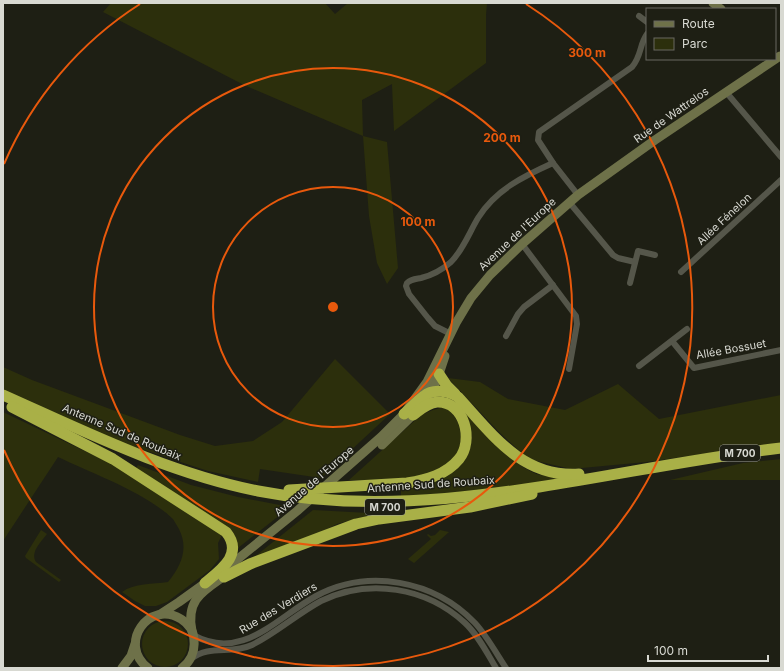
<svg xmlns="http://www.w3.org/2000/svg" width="784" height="671" font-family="Inter,sans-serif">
  <rect width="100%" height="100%" fill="#1e1f14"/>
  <g fill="#2c2f0c">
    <polygon points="111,3 325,3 335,14 348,3 487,3 486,15 486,63 394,131 392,84 362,100 363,136 387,142 398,268 387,284 377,263 369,216 363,136 244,85 103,12"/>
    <polygon points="335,359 390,414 321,478 260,469 258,482 208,471 114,440 3,391 3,367 32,380 180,435 215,446 253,441 282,422"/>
    <polygon points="448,378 480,382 508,399 565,410 618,384 659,419 781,395 781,443 646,462 571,469 528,459 498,431"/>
    <path d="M 444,407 C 455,414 461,424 461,438 C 460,457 449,464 433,471 C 429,473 424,476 419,477 C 397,481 372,480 349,480 L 421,415 L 433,410 Z"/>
    <path d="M 3,412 L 116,466 L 222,535 L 218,543 L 219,559 L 210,570 L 167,602 L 156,606 L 145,606 L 135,601 L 122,592 C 134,583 153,584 168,582 C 181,566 189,549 179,529 C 177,526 175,522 173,519 C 145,492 93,474 58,457 L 3,541 Z"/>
    <path d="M 464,412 C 488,432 504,459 534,473 C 540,476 550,476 558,477 L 558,481 L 513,487 L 401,497 L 401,488 L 415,486 L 470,448 L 472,437 Z"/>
    <polygon points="781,459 781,480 670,480 743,463"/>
    <polygon points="138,465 191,485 238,497 290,507 238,548 233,532 225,526 136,468"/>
    <polygon points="313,510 369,513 370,515 337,524 321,532 253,558"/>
    <path d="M 41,530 L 47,534 C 41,542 30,552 36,562 L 61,580 L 59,582 L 26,558 L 25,556 Z"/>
    <polygon points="440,530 449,532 414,563 408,559 431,539 427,535 428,534 431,536 435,535"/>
    <circle cx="165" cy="644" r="23"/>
  </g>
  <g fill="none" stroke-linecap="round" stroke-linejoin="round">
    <g stroke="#55564a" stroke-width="6">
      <polyline points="639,16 647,22"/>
      <polyline points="726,92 781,157"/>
      <polyline points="553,163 578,195"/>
      <polyline points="569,202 613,255 618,258 635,262"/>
      <polyline points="522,244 576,316 577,324 569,369"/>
      <polyline points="681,272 781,180"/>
      <polyline points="630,283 638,251 655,255"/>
      <path d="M 451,334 L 435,326 L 428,318 L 409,294 L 406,286 L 407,283 C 411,279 416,279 421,278 C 433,275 442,270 451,262 C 463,250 469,233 478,218 C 495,190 524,176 553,163 L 538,140 L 539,132 L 632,67 C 642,55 639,45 647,34"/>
      <polyline points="506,336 518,314 524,307 553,285"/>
      <polyline points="672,341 694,368 781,350"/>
      <polyline points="639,366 687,329"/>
      <path d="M 193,635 C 242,662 276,618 316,596 C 368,568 434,580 475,623 C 487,636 496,653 506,668"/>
      <path d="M 191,659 C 210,644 231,655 252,645 C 276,633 297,614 321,601 C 369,578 426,587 465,623 C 478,635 487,653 496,668"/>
    </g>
    <g stroke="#6e7149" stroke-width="9">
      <polyline points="713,3 721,9"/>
      <polyline points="429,396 437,380 445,356"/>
      <polyline points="382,445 417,411"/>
      <polyline points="223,571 297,511 381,437 404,414 427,382 456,323 471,298 490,275 522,244 578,195 655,140 780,56"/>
      <polyline points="159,615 179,602 211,579"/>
      <path d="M 192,631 C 185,597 206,590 230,572"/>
      <polyline points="122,668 131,656 135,644"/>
      <path d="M 148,668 C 117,644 149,599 181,619 C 189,624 194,632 194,641 C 195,652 190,662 182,668"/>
    </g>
    <g stroke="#a9b047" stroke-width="11">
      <polyline points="439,374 447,386 455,394"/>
      <path d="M 3,395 C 86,432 168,473 258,491 C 432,525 609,468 781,448"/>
      <path d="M 12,407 L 113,459 L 226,532 C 244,554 221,570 205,583"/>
      <path d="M 404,414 C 411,408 417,401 424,396 C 433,388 449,391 458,397 C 492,434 522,478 579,474"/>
      <path d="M 289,490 L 407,483 C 426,480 446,475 459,459 C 474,441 465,401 437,402 C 427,403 420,410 413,415"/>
      <polyline points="224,577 250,564 356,524 379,519 470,507 532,494"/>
    </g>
  </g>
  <g fill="none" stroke="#e8590c" stroke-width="2">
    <circle cx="333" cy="307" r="120"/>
    <circle cx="333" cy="307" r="239"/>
    <path d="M4 164A359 359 0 0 1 140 4M526 4A359 359 0 1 1 4 450"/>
  </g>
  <g text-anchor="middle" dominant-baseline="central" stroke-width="3" stroke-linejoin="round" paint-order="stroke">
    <g fill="#1e1f14" stroke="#a0a199" stroke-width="1">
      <rect x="720" y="445" width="40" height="16" rx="3"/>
      <rect x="365" y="499" width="40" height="16" rx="3"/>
    </g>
    <g font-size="10" font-weight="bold" fill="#d8d9d2">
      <text x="740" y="453">M 700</text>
      <text x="385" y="507">M 700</text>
    </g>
    <g font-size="11" fill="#d8d9d2" stroke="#1e1f14">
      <text transform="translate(671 115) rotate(-35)">Rue de Wattrelos</text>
      <text transform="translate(724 219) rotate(-43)">Allée Fénelon</text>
      <text transform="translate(517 234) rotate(-43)">Avenue de l'Europe</text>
      <text transform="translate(731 349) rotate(-10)">Allée Bossuet</text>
      <text transform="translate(122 432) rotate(23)">Antenne Sud de Roubaix</text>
      <text transform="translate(314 481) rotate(-41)">Avenue de l'Europe</text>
      <text transform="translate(431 484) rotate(-4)">Antenne Sud de Roubaix</text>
      <text transform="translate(278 608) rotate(-31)">Rue des Verdiers</text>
    </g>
  </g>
  <circle cx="333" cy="307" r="6" fill="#e8590c" stroke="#1e1f14" stroke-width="2"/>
  <g font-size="12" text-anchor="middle" font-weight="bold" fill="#e8590c" stroke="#1e1f14" stroke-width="3" stroke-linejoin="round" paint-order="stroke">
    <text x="587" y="57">300 m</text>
    <text x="502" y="142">200 m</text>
    <text x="418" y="226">100 m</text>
  </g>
  <rect width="784" height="671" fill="none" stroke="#d8d9d2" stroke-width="8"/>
  <rect x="646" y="8" width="130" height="52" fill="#1e1f14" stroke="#686960"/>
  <rect x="654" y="21" width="20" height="6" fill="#6e7149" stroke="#686960"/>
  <text x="682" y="28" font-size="12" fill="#d8d9d2">Route</text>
  <rect x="654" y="38" width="20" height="12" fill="#2c2f0c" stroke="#686960"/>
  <text x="682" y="48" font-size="12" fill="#d8d9d2">Parc</text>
  <path d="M648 655v6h120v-6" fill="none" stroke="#d8d9d2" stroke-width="2"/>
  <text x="654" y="655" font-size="12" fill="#d8d9d2" stroke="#1e1f14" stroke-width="3" paint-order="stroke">100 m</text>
</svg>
